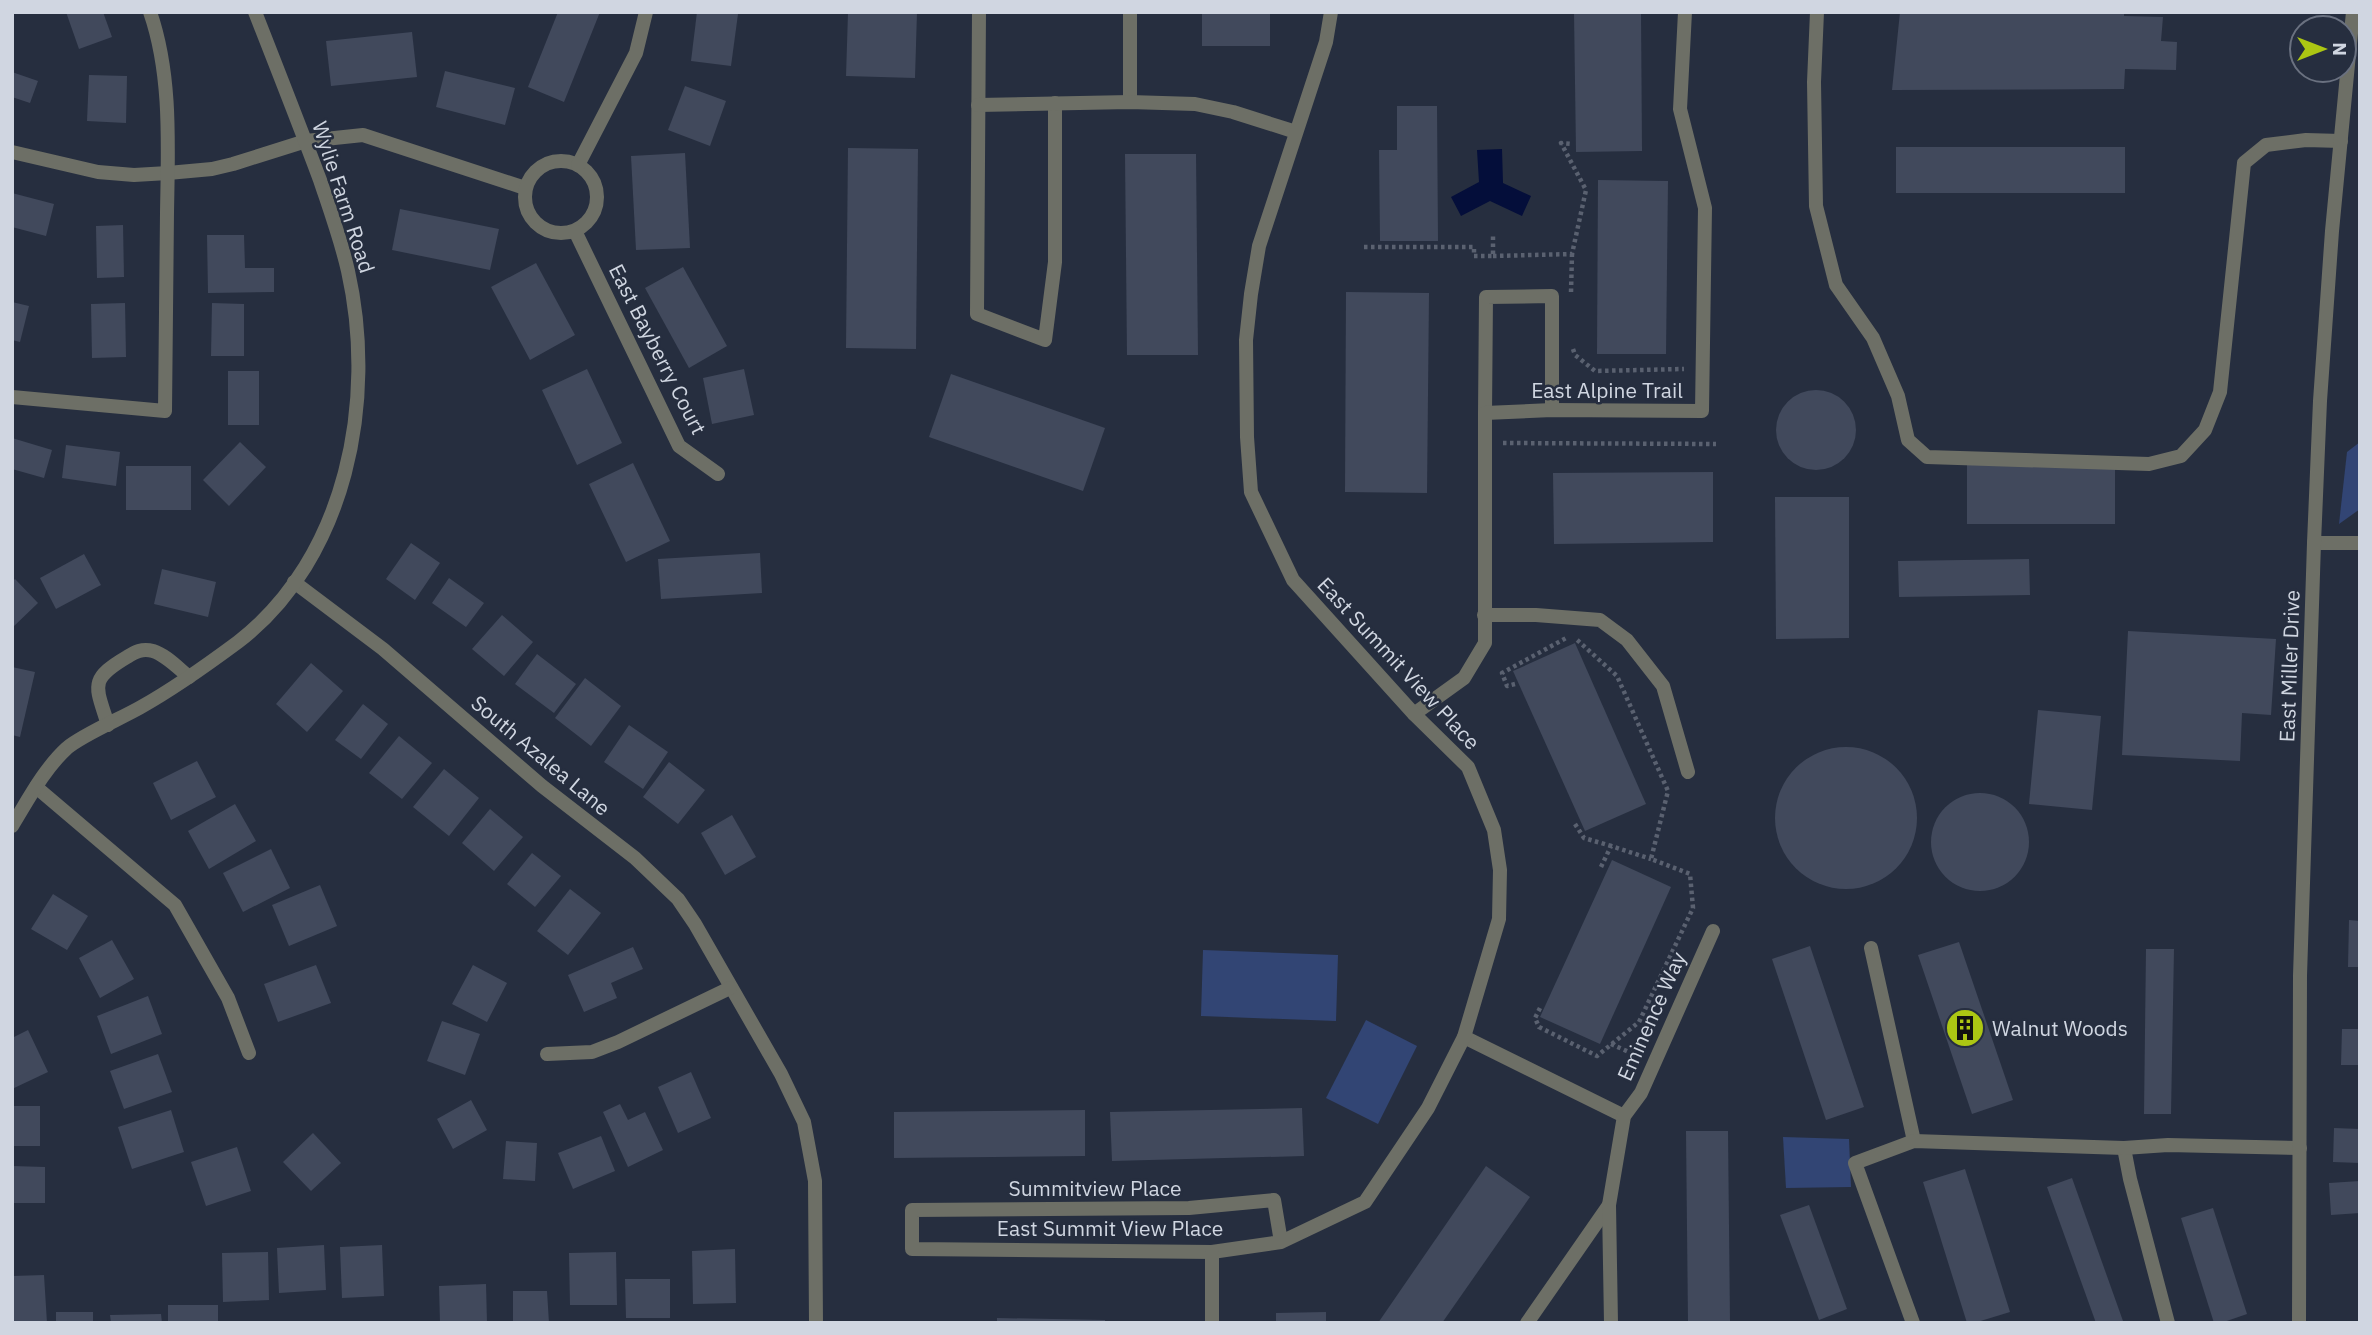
<svg xmlns="http://www.w3.org/2000/svg" width="2372" height="1335" font-family="'IBM Plex Sans',sans-serif">
  <rect width="100%" height="100%" fill="#262e3f"/>
  <g fill="#324574">
    <polygon points="2360,442 2360,509 2339,524 2347,452"/>
    <polygon points="1203,950 1338,955 1336,1021 1201,1016"/>
    <polygon points="1366,1020 1417,1046 1378,1124 1326,1098"/>
    <polygon points="1783,1137 1849,1139 1851,1187 1786,1188"/>
  </g>
  <polygon fill="#040e3a" points="1502,149 1503,183 1531,196 1522,216 1490,201 1461,216 1451,197 1479,182 1477,150"/>
  <g fill="#41495c">
    <polygon points="66,12 103,12 112,37 79,49"/>
    <polygon points="558,12 600,12 564,102 528,87"/>
    <polygon points="697,12 738,14 731,66 691,61"/>
    <polygon points="848,12 917,12 915,78 846,76"/>
    <rect x="1202" y="12" width="68" height="34"/>
    <polygon points="1574,12 1641,12 1642,151 1576,152"/>
    <polygon points="1900,12 2124,12 2124,16 2163,17 2161,41 2177,42 2176,70 2125,69 2124,89 1892,90"/>
    <polygon points="412,32 417,77 331,86 326,41"/>
    <polygon points="445,71 515,88 505,125 436,107"/>
    <polygon points="12,72 38,81 30,103 12,97"/>
    <polygon points="89,75 127,76 126,123 87,121"/>
    <polygon points="685,86 726,101 710,146 668,130"/>
    <polygon points="1397,106 1437,106 1438,241 1380,241 1379,150 1397,150"/>
    <rect x="1896" y="147" width="229" height="46"/>
    <polygon points="848,148 918,149 916,349 846,348"/>
    <polygon points="685,153 690,248 636,250 631,156"/>
    <polygon points="1125,154 1196,154 1198,355 1127,355"/>
    <polygon points="1598,180 1668,181 1666,354 1597,354"/>
    <polygon points="12,193 54,204 46,236 12,227"/>
    <polygon points="400,209 499,229 490,270 392,250"/>
    <polygon points="123,225 124,277 97,278 96,226"/>
    <polygon points="207,235 244,235 245,268 274,268 274,292 208,293"/>
    <polygon points="536,263 575,335 530,360 491,287"/>
    <polygon points="683,267 727,346 689,368 645,288"/>
    <polygon points="1346,292 1429,293 1427,493 1345,492"/>
    <polygon points="12,302 29,306 20,342 12,340"/>
    <polygon points="125,303 126,357 92,358 91,304"/>
    <polygon points="212,303 244,304 244,356 211,356"/>
    <polygon points="587,369 622,443 577,465 542,390"/>
    <polygon points="744,369 754,415 712,424 703,378"/>
    <rect x="228" y="371" width="31" height="54"/>
    <polygon points="951,374 1105,428 1083,491 929,437"/>
    <circle cx="1816" cy="430" r="40"/>
    <polygon points="12,438 52,450 44,478 12,469"/>
    <polygon points="240,442 266,467 229,506 203,480"/>
    <polygon points="66,445 120,452 116,486 62,478"/>
    <polygon points="633,463 670,541 626,562 589,484"/>
    <rect x="1967" y="464" width="148" height="60"/>
    <rect x="126" y="466" width="65" height="44"/>
    <polygon points="1713,472 1713,542 1554,544 1553,473"/>
    <polygon points="1775,497 1849,497 1849,638 1776,639"/>
    <polygon points="411,543 440,563 415,600 386,579"/>
    <polygon points="760,553 762,593 661,599 658,559"/>
    <polygon points="84,554 101,585 56,609 40,578"/>
    <polygon points="2029,559 2030,595 1899,597 1898,561"/>
    <polygon points="162,569 216,582 208,617 154,604"/>
    <polygon points="449,578 484,603 466,627 432,603"/>
    <polygon points="15,579 38,603 12,628 12,582"/>
    <polygon points="502,615 533,642 504,676 472,649"/>
    <polygon points="2128,631 2276,639 2271,715 2242,713 2240,761 2122,755"/>
    <polygon points="1575,643 1646,804 1585,831 1513,671"/>
    <polygon points="537,654 576,684 554,713 515,684"/>
    <polygon points="311,663 343,691 307,732 276,704"/>
    <polygon points="12,667 35,672 20,737 12,735"/>
    <polygon points="585,678 621,706 591,746 555,718"/>
    <polygon points="363,704 388,724 361,759 335,740"/>
    <polygon points="2038,710 2101,716 2092,810 2029,804"/>
    <polygon points="629,725 668,752 643,789 604,762"/>
    <polygon points="399,736 432,763 402,799 369,773"/>
    <circle cx="1846" cy="818" r="71"/>
    <polygon points="197,761 216,797 171,820 153,783"/>
    <polygon points="669,762 705,790 678,824 643,797"/>
    <polygon points="444,769 479,798 449,836 413,807"/>
    <circle cx="1980" cy="842" r="49"/>
    <polygon points="235,804 256,841 209,869 188,831"/>
    <polygon points="490,809 523,837 494,871 462,843"/>
    <polygon points="732,815 756,857 725,875 701,833"/>
    <polygon points="271,849 290,888 243,912 223,873"/>
    <polygon points="532,853 561,876 535,907 507,884"/>
    <polygon points="1612,860 1671,887 1600,1044 1540,1017"/>
    <polygon points="320,885 337,926 289,946 272,905"/>
    <polygon points="570,889 601,913 568,955 537,931"/>
    <polygon points="53,894 88,916 67,950 31,929"/>
    <polygon points="2349,920 2360,921 2360,967 2348,967"/>
    <polygon points="112,940 134,979 100,998 79,958"/>
    <polygon points="1959,942 2013,1100 1972,1114 1918,955"/>
    <polygon points="1810,946 1864,1107 1826,1120 1772,959"/>
    <polygon points="633,947 643,969 611,983 617,998 584,1012 568,975"/>
    <polygon points="2146,949 2174,949 2171,1114 2144,1114"/>
    <polygon points="316,965 331,1003 278,1022 264,984"/>
    <polygon points="473,965 507,983 487,1022 452,1004"/>
    <polygon points="148,996 162,1034 111,1054 97,1016"/>
    <polygon points="442,1021 480,1034 465,1075 427,1061"/>
    <polygon points="2342,1029 2360,1029 2360,1065 2341,1065"/>
    <polygon points="28,1030 48,1072 12,1089 12,1038"/>
    <polygon points="158,1054 172,1092 124,1109 110,1071"/>
    <polygon points="691,1072 711,1118 678,1133 658,1087"/>
    <polygon points="471,1100 487,1130 453,1149 437,1119"/>
    <polygon points="620,1104 628,1120 645,1112 663,1150 628,1167 603,1112"/>
    <rect x="12" y="1106" width="28" height="40"/>
    <polygon points="1302,1108 1304,1156 1112,1161 1110,1112"/>
    <polygon points="171,1110 184,1152 132,1169 118,1127"/>
    <polygon points="1085,1110 1085,1156 894,1158 894,1112"/>
    <polygon points="2334,1128 2360,1129 2360,1163 2333,1162"/>
    <polygon points="1686,1131 1728,1131 1730,1322 1688,1322"/>
    <polygon points="313,1133 341,1163 311,1191 283,1162"/>
    <polygon points="601,1136 615,1171 573,1189 558,1153"/>
    <polygon points="506,1141 537,1143 535,1181 503,1179"/>
    <polygon points="237,1147 251,1191 206,1206 191,1162"/>
    <polygon points="12,1166 45,1167 45,1203 12,1203"/>
    <polygon points="1486,1166 1530,1197 1442,1323 1378,1323"/>
    <polygon points="1965,1169 2010,1312 1974,1323 1967,1323 1923,1182"/>
    <polygon points="2072,1178 2123,1321 2120,1323 2096,1323 2047,1187"/>
    <polygon points="2360,1181 2360,1213 2331,1215 2329,1183"/>
    <polygon points="1809,1205 1847,1309 1819,1320 1780,1215"/>
    <polygon points="2213,1208 2247,1314 2221,1323 2214,1323 2181,1218"/>
    <polygon points="324,1245 326,1290 279,1293 277,1248"/>
    <polygon points="382,1245 384,1296 342,1298 340,1247"/>
    <polygon points="735,1249 736,1303 693,1304 692,1251"/>
    <polygon points="268,1252 269,1300 223,1302 222,1253"/>
    <polygon points="616,1252 617,1305 570,1305 569,1253"/>
    <polygon points="44,1275 47,1323 12,1323 12,1276"/>
    <polygon points="625,1279 670,1279 670,1318 626,1318"/>
    <polygon points="486,1284 487,1323 440,1323 439,1286"/>
    <polygon points="513,1291 547,1291 549,1323 513,1323"/>
    <rect x="168" y="1305" width="50" height="18"/>
    <rect x="56" y="1312" width="37" height="11"/>
    <polygon points="1326,1312 1326,1323 1276,1323 1276,1313"/>
    <polygon points="161,1314 162,1323 111,1323 110,1315"/>
    <polygon points="997,1318 1105,1320 1105,1323 997,1323"/>
  </g>
  <g fill="none" stroke-linecap="round" stroke-linejoin="round">
    <g stroke="#5a6170" stroke-width="4.5" stroke-dasharray="3.5 3.5" stroke-linecap="butt">
      <polyline points="1364,247 1474,247 1474,256 1493,256 1493,233"/>
      <polyline points="1493,256 1572,254 1586,190 1561,143 1572,144"/>
      <polyline points="1571,292 1572,254"/>
      <polyline points="1573,349 1575,355 1595,371 1684,369"/>
      <polyline points="1503,443 1716,444"/>
      <polyline points="1515,684 1507,686 1502,673 1568,637"/>
      <polyline points="1575,824 1584,838 1611,846"/>
      <polyline points="1601,867 1611,846 1651,859"/>
      <polyline points="1540,1008 1535,1018 1539,1027 1597,1056 1639,1022 1693,908 1690,874 1651,859 1668,791 1617,676 1575,638"/>
      <polyline points="1611,1044 1638,1056"/>
    </g>
    <g stroke="#6d6f66" stroke-width="14">
      <polyline points="1817,12 1814,82 1816,206 1836,285 1873,338 1898,396 1908,440 1927,457 2149,464 2181,456 2205,430 2220,392 2244,163 2266,145 2306,140 2341,141"/>
      <polyline points="1485,413 1486,297 1552,296 1552,410"/>
      <polyline points="1871,948 1914,1141"/>
      <polyline points="2124,1148 2130,1179 2168,1323"/>
      <polyline points="1913,1323 1855,1163 1914,1141 2124,1148 2168,1145 2300,1148"/>
    </g>
    <g stroke="#6d6f66" stroke-width="14">
      <polyline points="979,12 977,314 1045,340 1055,262 1055,103"/>
      <polyline points="1130,102 1130,12"/>
      <polyline points="978,105 1130,102 1195,104 1233,112 1296,132"/>
      <polyline points="12,152 98,172 134,175 168,173 212,169 233,164 306,141 363,135 525,188"/>
      <circle cx="561" cy="197" r="36"/>
      <polyline points="578,165 636,53 646,12"/>
      <polyline points="575,231 679,446 718,474"/>
      <path d="M 12,397 L 165,411 C 166,345 166,279 167,213 C 168,148 172,75 150,12"/>
      <polyline points="2314,543 2360,543"/>
      <polyline points="294,582 383,649 542,786 635,858 678,899 695,924 781,1074 804,1122 815,1181 816,1323"/>
      <polyline points="1484,615 1536,615 1600,620 1627,640 1663,686 1688,772"/>
      <polyline points="1414,714 1464,678 1485,643 1485,413 1552,410 1702,411 1705,208 1680,109 1685,12"/>
      <path d="M 108,725 C 96,686 88,680 127,657 C 135,652 142,648 153,651 C 166,655 178,668 189,677"/>
      <polyline points="36,787 175,905 228,998 249,1053"/>
      <path d="M 12,826 C 28,800 44,769 67,748 C 82,735 122,718 141,707 C 175,688 207,665 238,642 C 347,558 377,400 348,271 C 341,240 330,210 320,180 C 299,124 277,68 255,12"/>
      <polyline points="1464,1037 1624,1116"/>
      <polyline points="547,1054 592,1052 618,1042 730,988"/>
      <polyline points="1281,1242 1274,1200 1189,1208 912,1210 912,1249 1212,1252 1281,1242 1365,1202 1428,1108 1464,1037 1499,919 1500,870 1494,830 1468,767 1414,714 1293,580 1251,492 1247,437 1246,340 1251,294 1259,246 1326,42 1331,12"/>
      <polyline points="1212,1252 1212,1323"/>
      <polyline points="1527,1323 1609,1205"/>
      <polyline points="1611,1323 1609,1205 1624,1116 1641,1093 1713,931"/>
      <polyline points="2299,1323 2300,976 2314,543 2320,401 2332,231 2353,12"/>
    </g>
  </g>
  <defs>
    <symbol id="building-disc" viewBox="-11 -11 22 22"><circle r="9.5" fill="#acc613" stroke="#262e3f"/><path d="M-4-6H4V6H1V3H-1V6H-4ZM-2.5-4.3h1.7v1.8h-1.7ZM.8-4.3h1.7v1.8H.8ZM-2.5-1h1.7V.8h-1.7ZM.8-1h1.7V.8H.8Z" fill="#111"/></symbol>
  </defs>
  <g fill-rule="evenodd">
    <use href="#building-disc" x="1943" y="1006" width="44" height="44"/>
  </g>
  <g text-anchor="middle" dominant-baseline="central" stroke-width="5" stroke-linejoin="round" paint-order="stroke">
    <g font-size="21" fill="#d0d6e1" stroke="#262e3f">
      <text transform="translate(344 197) rotate(72)">Wylie Farm Road</text>
      <text transform="translate(658 349) rotate(63)">East Bayberry Court</text>
      <text x="1607" y="390">East Alpine Trail</text>
      <text transform="translate(1399 663) rotate(47)">East Summit View Place</text>
      <text transform="translate(2289 666) rotate(-88)">East Miller Drive</text>
      <text transform="translate(541 755) rotate(40)">South Azalea Lane</text>
      <text transform="translate(1651 1016) rotate(-66)">Eminence Way</text>
      <text x="1095" y="1188">Summitview Place</text>
      <text x="1110" y="1228">East Summit View Place</text>
    </g>
    <g font-size="21" fill="#d0d6e1" stroke="#262e3f" text-anchor="start">
      <text x="1992" y="1028">Walnut Woods</text>
    </g>
  </g>
  <rect width="2372" height="1335" fill="none" stroke="#d0d6e1" stroke-width="28"/>
  <g transform="translate(2323 49) rotate(90)"><circle r="33" fill="#262e3f" stroke="#6a7180" stroke-width="2"/>
  <path d="M0-5L12 26L0 18L-12 26Z" fill="#acc613"/>
  <text y="-10" font-size="19" font-weight="bold" text-anchor="middle" fill="#d0d6e1">N</text>
  </g>
</svg>
